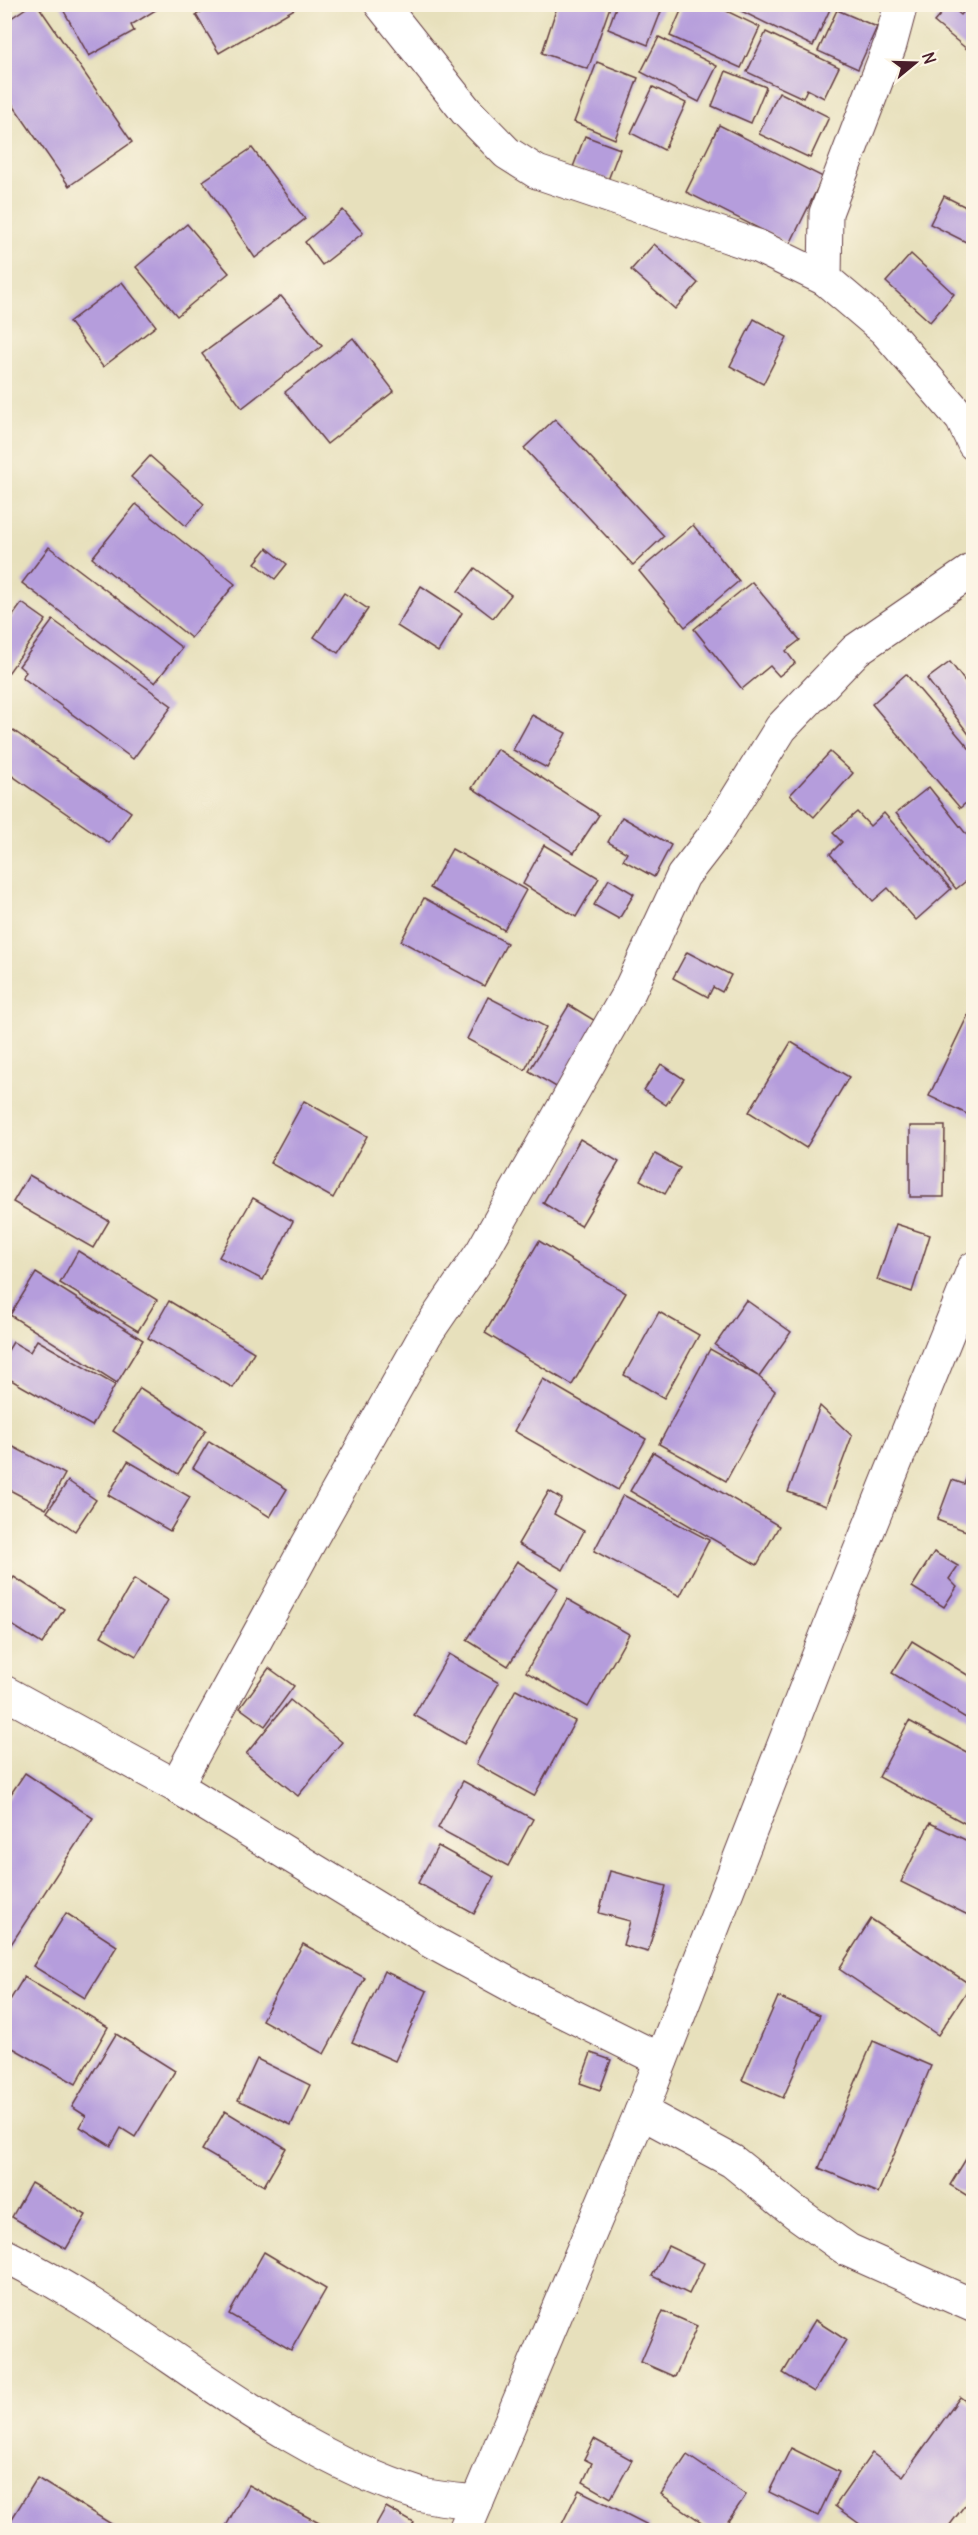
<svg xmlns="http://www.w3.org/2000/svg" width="978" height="2535" font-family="Delius,sans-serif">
  <rect width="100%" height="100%" fill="#fcf5e5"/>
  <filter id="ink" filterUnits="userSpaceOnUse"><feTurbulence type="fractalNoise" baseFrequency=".0167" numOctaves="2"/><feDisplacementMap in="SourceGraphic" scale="12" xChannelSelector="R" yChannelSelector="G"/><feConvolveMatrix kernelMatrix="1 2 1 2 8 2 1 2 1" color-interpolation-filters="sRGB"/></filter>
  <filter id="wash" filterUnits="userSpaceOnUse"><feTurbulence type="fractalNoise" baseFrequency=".008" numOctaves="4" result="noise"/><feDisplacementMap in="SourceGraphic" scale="24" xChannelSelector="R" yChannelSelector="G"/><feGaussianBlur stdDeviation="1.35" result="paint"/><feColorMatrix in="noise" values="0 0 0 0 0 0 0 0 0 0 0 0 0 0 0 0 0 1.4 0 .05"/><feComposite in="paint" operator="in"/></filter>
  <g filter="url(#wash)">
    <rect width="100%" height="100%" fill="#e7e0bc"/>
    <g id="blocks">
      <g fill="#b59ddc">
        <polygon points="32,4 37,4 132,142 69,186 4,92 4,23"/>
        <polygon points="60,4 157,4 159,8 131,25 134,31 89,56"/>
        <polygon points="213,4 303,4 219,53 196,15"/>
        <polygon points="558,4 611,4 588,69 542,53"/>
        <polygon points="617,4 664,4 648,45 608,29"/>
        <polygon points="684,4 712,4 760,27 741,68 670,36"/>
        <polygon points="745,4 826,4 831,7 813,46 741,11"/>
        <polygon points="970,4 974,4 974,55 934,22 949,5 961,15"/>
        <polygon points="837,10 877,27 858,69 818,51"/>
        <polygon points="766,32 839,67 824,98 807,89 803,98 747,72"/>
        <polygon points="659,37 717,66 699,102 641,72"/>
        <polygon points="597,62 638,78 615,139 574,122"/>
        <polygon points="726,71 766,87 751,123 712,106"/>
        <polygon points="653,87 686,103 664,150 631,133"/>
        <polygon points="779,92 829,117 810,158 759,134"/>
        <polygon points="719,125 823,177 790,244 686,192"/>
        <polygon points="585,136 620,149 608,180 573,167"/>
        <polygon points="252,148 305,219 255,258 203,181"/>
        <polygon points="944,196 974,211 974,246 930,224"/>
        <polygon points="343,210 363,233 322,265 305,242"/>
        <polygon points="187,224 229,273 177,316 136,267"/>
        <polygon points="654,244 698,283 675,309 631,270"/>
        <polygon points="911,254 954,294 930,322 886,282"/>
        <polygon points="122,282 156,326 103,367 69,322"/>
        <polygon points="281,296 322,346 242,408 202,354"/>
        <polygon points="754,319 787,337 763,384 730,366"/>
        <polygon points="353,338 394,391 327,444 285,392"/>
        <polygon points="555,419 664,536 633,565 524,448"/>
        <polygon points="150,456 204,504 186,526 131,477"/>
        <polygon points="136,504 235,584 191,638 92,558"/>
        <polygon points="693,525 739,581 685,627 639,571"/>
        <polygon points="49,547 182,648 155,683 22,583"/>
        <polygon points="267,548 287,564 275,579 255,563"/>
        <polygon points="475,568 511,595 493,618 458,591"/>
        <polygon points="752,582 800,640 786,651 795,663 779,676 770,666 742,689 694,629"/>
        <polygon points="421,586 462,613 438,652 397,626"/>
        <polygon points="344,593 368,609 338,653 314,637"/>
        <polygon points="22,603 46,620 4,679 4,628"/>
        <polygon points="53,620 172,706 133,759 22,677 26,672 19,666"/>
        <polygon points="950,662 974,693 974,741 927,679"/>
        <polygon points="906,674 974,754 974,796 960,808 872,704"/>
        <polygon points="532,715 566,733 547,768 513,750"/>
        <polygon points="4,724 131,812 109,843 4,770"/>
        <polygon points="497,749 599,815 574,853 472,788"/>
        <polygon points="830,752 853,773 814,817 790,795"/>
        <polygon points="929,787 974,844 974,875 956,889 896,813"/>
        <polygon points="857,812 870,826 884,813 951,889 916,920 888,888 873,901 830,854 842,842 833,833"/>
        <polygon points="622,817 671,845 654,877 623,860 627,853 608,842"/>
        <polygon points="544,845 599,878 576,917 523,884"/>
        <polygon points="452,849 526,890 504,930 430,888"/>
        <polygon points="609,879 634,894 619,919 594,905"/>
        <polygon points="424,898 507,943 484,986 401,941"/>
        <polygon points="687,952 731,975 722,992 713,987 708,997 673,978"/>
        <polygon points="488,997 546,1027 525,1070 467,1039"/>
        <polygon points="569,1005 597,1022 558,1088 529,1071"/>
        <polygon points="969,1013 974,1015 974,1110 971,1116 929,1096"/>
        <polygon points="791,1042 849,1077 806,1148 749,1112"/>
        <polygon points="661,1064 684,1079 666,1105 644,1090"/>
        <polygon points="304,1101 367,1136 333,1198 270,1163"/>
        <polygon points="910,1126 945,1126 944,1197 910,1197"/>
        <polygon points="580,1139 619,1162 581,1226 543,1203"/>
        <polygon points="655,1154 680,1168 665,1194 640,1180"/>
        <polygon points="29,1175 109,1221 93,1248 13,1202"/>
        <polygon points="253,1198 293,1221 263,1280 219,1257"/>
        <polygon points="896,1224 930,1235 912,1292 877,1280"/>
        <polygon points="539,1241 626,1293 572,1385 485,1333"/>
        <polygon points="78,1251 157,1300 138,1331 60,1283"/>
        <polygon points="36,1273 143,1340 117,1383 10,1315"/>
        <polygon points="746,1300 791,1332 759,1377 775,1391 726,1481 659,1444 710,1349 758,1376 715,1345"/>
        <polygon points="169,1301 254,1352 233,1388 148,1338"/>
        <polygon points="659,1312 699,1335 664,1398 624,1375"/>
        <polygon points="37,1340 115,1385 92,1426 4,1376 4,1357 13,1342 30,1352"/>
        <polygon points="543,1379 646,1439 618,1490 514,1431"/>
        <polygon points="140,1388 206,1430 178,1474 113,1431"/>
        <polygon points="820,1406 852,1436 826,1506 788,1492"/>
        <polygon points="209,1441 287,1489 270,1517 193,1468"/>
        <polygon points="4,1442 65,1474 46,1509 4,1487"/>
        <polygon points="653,1452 779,1526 757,1565 630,1491"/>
        <polygon points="128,1461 190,1497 170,1531 108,1495"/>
        <polygon points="968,1474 974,1476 974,1534 937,1520 952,1480 964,1484"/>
        <polygon points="68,1481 96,1500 75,1531 47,1512"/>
        <polygon points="549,1491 562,1499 554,1514 584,1531 563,1570 518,1544"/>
        <polygon points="623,1495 709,1540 680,1596 594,1551"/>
        <polygon points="934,1552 958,1566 949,1579 957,1587 944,1607 912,1587"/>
        <polygon points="517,1561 558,1588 508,1666 467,1640"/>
        <polygon points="14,1577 64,1609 42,1644 4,1620 4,1592"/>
        <polygon points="134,1579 168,1600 136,1656 101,1636"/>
        <polygon points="567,1599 629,1634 588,1707 526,1672"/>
        <polygon points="912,1641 974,1679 974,1723 892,1673"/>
        <polygon points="449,1654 499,1683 464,1744 414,1715"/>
        <polygon points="269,1668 294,1686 265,1726 240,1708"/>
        <polygon points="516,1689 575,1721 534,1796 476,1764"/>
        <polygon points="290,1700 342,1742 298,1796 246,1754"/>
        <polygon points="909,1721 974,1756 974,1815 968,1825 879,1777"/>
        <polygon points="25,1773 93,1818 8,1949 4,1946 4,1804"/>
        <polygon points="463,1781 533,1819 508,1866 438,1828"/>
        <polygon points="930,1823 974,1844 972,1917 901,1882"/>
        <polygon points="438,1846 494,1877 474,1914 418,1883"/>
        <polygon points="610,1871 666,1886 648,1952 623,1945 630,1921 599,1913"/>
        <polygon points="66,1913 117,1946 85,1998 33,1966"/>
        <polygon points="871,1919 971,1985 938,2035 839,1969"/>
        <polygon points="303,1944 365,1978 324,2054 262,2020"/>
        <polygon points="384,1971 427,1991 395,2061 352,2042"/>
        <polygon points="24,1977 108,2027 76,2084 4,2043 4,2010"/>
        <polygon points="778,1997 820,2015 783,2098 742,2080"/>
        <polygon points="116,2034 175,2071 135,2137 121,2128 111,2146 80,2127 86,2116 72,2107"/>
        <polygon points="873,2041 931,2066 878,2193 819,2168"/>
        <polygon points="591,2053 611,2060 600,2090 580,2083"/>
        <polygon points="257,2059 310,2085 291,2125 238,2100"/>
        <polygon points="225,2111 286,2148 264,2186 202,2150"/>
        <polygon points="974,2146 974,2200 950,2185"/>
        <polygon points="31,2183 86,2215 66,2249 12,2217"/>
        <polygon points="668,2246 704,2263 689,2294 652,2276"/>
        <polygon points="264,2252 326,2289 291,2350 229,2314"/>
        <polygon points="663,2311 697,2326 675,2377 641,2362"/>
        <polygon points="815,2320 846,2340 814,2392 783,2373"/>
        <polygon points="960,2397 974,2407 974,2493 946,2530 868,2530 835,2506 872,2453 903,2476"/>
        <polygon points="594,2439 632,2460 611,2498 583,2482 592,2463 584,2459"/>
        <polygon points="791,2448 839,2472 818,2516 769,2492"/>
        <polygon points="687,2455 746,2495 722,2530 713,2530 661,2494"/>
        <polygon points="37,2478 121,2530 5,2530"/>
        <polygon points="248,2485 332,2530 224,2530"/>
        <polygon points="579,2490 650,2526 648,2530 559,2530"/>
        <polygon points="386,2507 414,2523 410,2530 373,2530"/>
      </g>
    </g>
  </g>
  <g filter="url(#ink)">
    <use href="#blocks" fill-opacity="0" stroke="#623c41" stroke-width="1.5"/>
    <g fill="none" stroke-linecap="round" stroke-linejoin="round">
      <defs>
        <g id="street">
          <polyline points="381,4 466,111 507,153 537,172 757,246 825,279"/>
          <polyline points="901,4 890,45 826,213 825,279 885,330 962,419 974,444"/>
          <polyline points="4,1692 176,1786 432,1942 524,1992 661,2060"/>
          <polyline points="176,1786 307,1546 426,1334 482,1252 629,992 683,876 714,836 781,728 856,650 974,569"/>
          <polyline points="641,2112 732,2161 795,2212 848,2250 974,2306"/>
          <path d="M 4,2255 C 148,2325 265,2445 419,2494 C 437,2499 458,2500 477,2502"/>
          <polyline points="465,2530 641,2112 846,1585 974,1268"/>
        </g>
      </defs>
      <use href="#street" stroke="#623c41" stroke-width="35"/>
      <use href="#street" stroke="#fff" stroke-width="33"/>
    </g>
  </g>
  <rect width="978" height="2535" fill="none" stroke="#fcf5e5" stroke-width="24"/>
  <g transform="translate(915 63) rotate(71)" stroke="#fcf5e5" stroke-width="4.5" paint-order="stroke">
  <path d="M0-4.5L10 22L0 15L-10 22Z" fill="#4a1f2b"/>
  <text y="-9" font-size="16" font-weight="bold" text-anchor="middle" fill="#4a1f2b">N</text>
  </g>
</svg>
